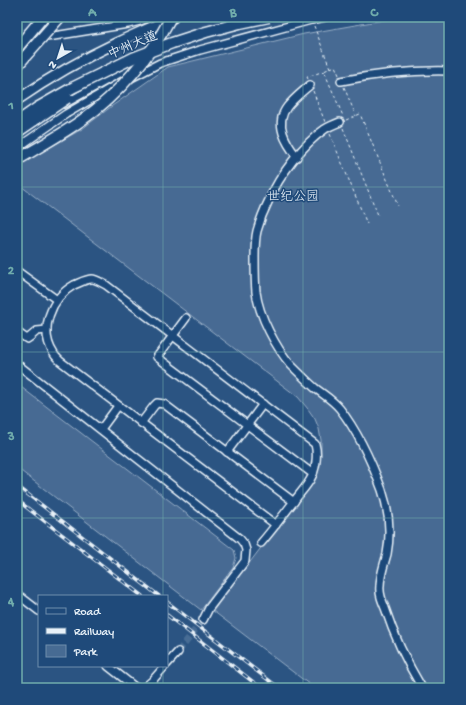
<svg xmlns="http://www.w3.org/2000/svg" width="466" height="705" font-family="'Gochi Hand','LXGW WenKai TC',sans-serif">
  <rect width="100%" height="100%" fill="#2b5482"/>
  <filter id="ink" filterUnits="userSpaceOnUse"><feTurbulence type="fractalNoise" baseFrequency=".025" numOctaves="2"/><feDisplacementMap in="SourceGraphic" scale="8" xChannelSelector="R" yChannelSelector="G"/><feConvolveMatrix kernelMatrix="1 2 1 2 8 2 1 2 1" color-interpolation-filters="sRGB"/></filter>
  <g filter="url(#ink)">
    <g fill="#476b93" stroke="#98aec6">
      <polygon points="401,17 449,17 449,688 314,688 213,611 310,483 321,456 321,440 319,429 315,419 308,409 298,397 17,183 17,166 82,129 112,106 168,67 304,34"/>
      <polygon points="17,384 234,550 236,558 233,568 201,610 17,468"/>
    </g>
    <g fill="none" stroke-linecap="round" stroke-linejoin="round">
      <polyline stroke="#476c94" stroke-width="7" stroke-dasharray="7 3.5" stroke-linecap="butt" points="178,652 203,620"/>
      <defs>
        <g id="minor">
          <polyline points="22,40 54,36 128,24 140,21 151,17"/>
          <polyline points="131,78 160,63 200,50 311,20 325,17"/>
          <path d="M 341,81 C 377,74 413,70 449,71"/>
          <polyline points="64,104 136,64 141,63"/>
          <path d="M 340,122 C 335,124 330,126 325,129 C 303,144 279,176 269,200 C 264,210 260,220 257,231 C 255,239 255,248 255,257 C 255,268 255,281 256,292 C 259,316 276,348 291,365 C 299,373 307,381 315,388 C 324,395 333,400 340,409 C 358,432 372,463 382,490 C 389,511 391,533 387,554 C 384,565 380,576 380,586 C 379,594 382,601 385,608 C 394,636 407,663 422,688"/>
          <polyline points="17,148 66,114 121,82"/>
          <path d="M 297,157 C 286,143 274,124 287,107 C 293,99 302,92 310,85"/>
          <polyline points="17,271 57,300"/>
          <polyline points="186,318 157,357 313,474"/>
          <polyline points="17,332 27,339 30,337 37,331 47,330"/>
          <polyline points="17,364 240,539 244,544 246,550 245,561 209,608 203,620"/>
          <polyline points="141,423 154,406 157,403 164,404 294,502"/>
          <polyline points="101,429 118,406"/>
          <polyline points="227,452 263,404"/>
          <path d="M 261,543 C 273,529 284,514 295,500 C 300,493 306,487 310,480 C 316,470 318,455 315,444 L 106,285 C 102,283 96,279 92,279 C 86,279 79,283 74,285 C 51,298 38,330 54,354 C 55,356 58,359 60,361 L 276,525"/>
          <polyline points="17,594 39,611"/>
          <polyline points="167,664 178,652"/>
          <polyline points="108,666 136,688 142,688 145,687 152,681 165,666"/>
        </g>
        <path id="major" d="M 17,100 C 49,78 82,59 116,43 C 135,34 154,26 173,18"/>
        <polyline id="highway" points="17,66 30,51"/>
      </defs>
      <use href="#minor" stroke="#e8f1f8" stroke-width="10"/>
      <use href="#major" stroke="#e8f1f8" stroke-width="12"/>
      <use href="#highway" stroke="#e8f1f8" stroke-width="13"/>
      <g stroke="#e8f1f8" stroke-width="1" stroke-dasharray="3 3" stroke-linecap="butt">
        <polyline points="314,26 330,68"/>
        <polyline points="339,75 335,66 324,71 343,116"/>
        <polyline points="308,79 307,77 324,71"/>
        <polyline points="344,87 356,116"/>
        <polyline points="313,91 325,122"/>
        <polyline points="346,120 360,114 398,206"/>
        <polyline points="343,128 378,215"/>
        <polyline points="330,134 367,224"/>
      </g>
      <use href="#minor" stroke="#1f4a7a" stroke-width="7"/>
      <use href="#major" stroke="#1f4a7a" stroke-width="9"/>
      <use href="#highway" stroke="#1f4a7a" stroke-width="10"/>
      <defs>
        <g id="rail">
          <polyline points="17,486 159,596"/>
          <polyline points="17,500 142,596"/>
          <polyline points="167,602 279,688"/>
          <polyline points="167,615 261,688"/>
        </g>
      </defs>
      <use href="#rail" stroke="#e8f1f8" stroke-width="3.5"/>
      <use href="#rail" stroke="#1f4a7a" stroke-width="2" stroke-dasharray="6" stroke-linecap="butt"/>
      <defs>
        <g id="highway-bridge">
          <polyline points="17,48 43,17"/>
          <polyline points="30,51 60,17"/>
          <polyline points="17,122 37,108 74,87 133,58 172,43 206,32 240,23 269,17"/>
          <polyline points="17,132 67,98"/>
          <path d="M 17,160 C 39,147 61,135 82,120 C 119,94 150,57 171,17"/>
        </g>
      </defs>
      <use href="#highway-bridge" stroke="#e8f1f8" stroke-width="13" stroke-linecap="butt"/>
      <use href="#highway-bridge" stroke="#1f4a7a" stroke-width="10"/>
    </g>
  </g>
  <path fill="none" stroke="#71adac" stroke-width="1" stroke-opacity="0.55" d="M 163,17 L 163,596M 303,17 L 303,688M 17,187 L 449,187M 17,352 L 449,352M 17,518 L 449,518M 163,666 L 163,688"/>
  <g text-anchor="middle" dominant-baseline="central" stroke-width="3" stroke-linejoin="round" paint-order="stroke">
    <g font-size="13" fill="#e8f1f8" stroke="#1f4a7a">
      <text transform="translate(133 46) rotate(-23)">中州大道</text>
    </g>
    <g font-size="13" fill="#d0dde9" stroke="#1f4a7a">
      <text x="293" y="197">世纪公园</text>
    </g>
  </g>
  <rect width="466" height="705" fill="none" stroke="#1f4a7a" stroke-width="44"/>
  <rect x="38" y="595" width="130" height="72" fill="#1f4a7a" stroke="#6f8dac"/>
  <rect x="46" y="608" width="20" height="6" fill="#1f4a7a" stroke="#6f8dac"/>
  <text x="74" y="615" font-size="12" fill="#e8f1f8">Road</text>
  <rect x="46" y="628" width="20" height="6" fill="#e8f1f8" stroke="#6f8dac"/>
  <text x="74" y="635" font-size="12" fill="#e8f1f8">Railway</text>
  <rect x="46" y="645" width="20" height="12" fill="#476b93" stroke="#6f8dac"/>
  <text x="74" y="655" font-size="12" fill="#e8f1f8">Park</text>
  <g transform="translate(58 58) rotate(219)" stroke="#1f4a7a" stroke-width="3" paint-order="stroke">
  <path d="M0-3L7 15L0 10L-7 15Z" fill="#e8f1f8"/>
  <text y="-6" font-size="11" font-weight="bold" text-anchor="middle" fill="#e8f1f8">N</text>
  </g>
  <rect x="22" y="22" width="422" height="661" fill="none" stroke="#71adac" stroke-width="1.5"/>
  <g font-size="13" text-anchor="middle" font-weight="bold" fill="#71adac">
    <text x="92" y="16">A</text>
    <text x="233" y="16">B</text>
    <text x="374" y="16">C</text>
    <text x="11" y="109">1</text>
    <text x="11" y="274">2</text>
    <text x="11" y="440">3</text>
    <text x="11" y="605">4</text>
  </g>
</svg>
